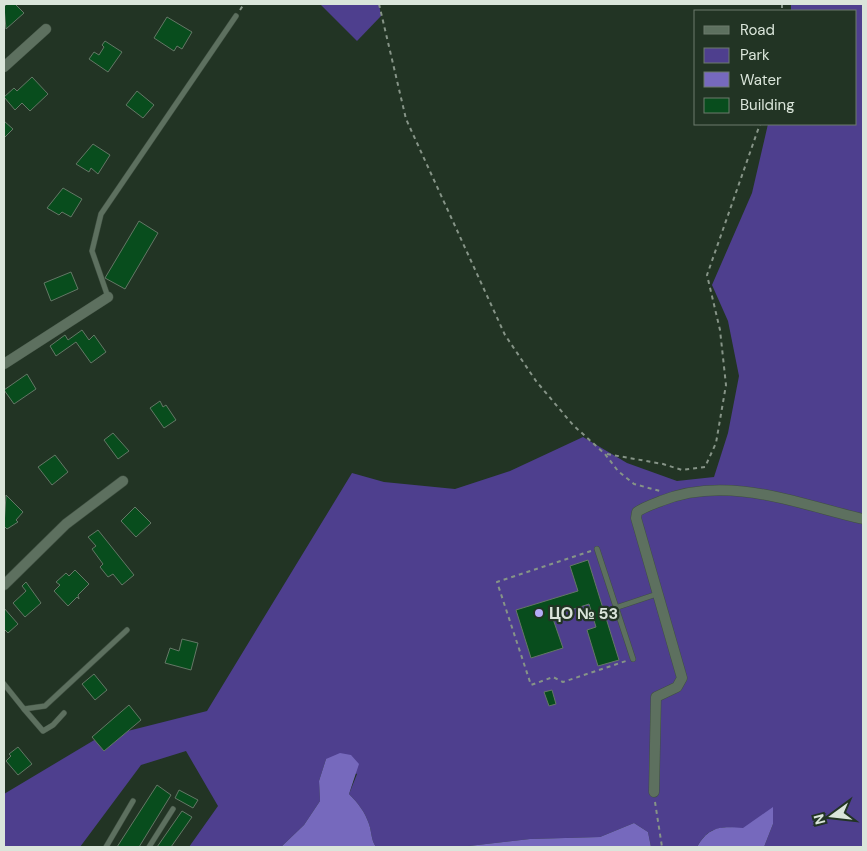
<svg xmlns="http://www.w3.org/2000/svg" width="867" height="851" font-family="'DM Sans',sans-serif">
  <rect width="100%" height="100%" fill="#223424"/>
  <g fill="#4e3f8e">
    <polygon points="320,4 379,4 381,16 357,41"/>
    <path d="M 791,4 L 863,4 L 863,847 L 764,847 L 773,824 L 773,808 L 743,829 C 721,826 709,826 697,847 L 651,847 L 648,832 L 634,823 L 600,837 L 530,839 L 460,847 L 376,847 C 371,840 372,833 369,824 C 365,812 358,803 349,794 L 357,774 L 326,759 L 319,781 L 320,801 L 304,825 L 281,847 L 189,847 L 218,806 L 186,751 L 141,765 L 80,847 L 4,847 L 4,794 L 96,739 L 207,711 L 352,473 L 384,482 L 455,489 L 510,471 L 583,437 L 627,463 L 677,481 L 714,477 L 728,433 L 739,376 L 728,321 L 712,285 L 752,193 L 768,124 L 856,124 L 856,11 L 791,11 Z"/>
  </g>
  <g fill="#7669bd">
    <path d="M 340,753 L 351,755 L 359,764 L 349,794 C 358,803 365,812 369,824 C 372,833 371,840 376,847 L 281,847 L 304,825 L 320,801 L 319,781 L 326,759 Z"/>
    <path d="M 773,807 L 773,824 L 764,847 L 697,847 C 709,826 721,826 743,828 Z"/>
    <polygon points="634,823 648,832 651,847 460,847 530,839 600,837"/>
  </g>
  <g fill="#084d1d" stroke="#647766">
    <polygon points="7,4 15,4 24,13 6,29 4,7"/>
    <polygon points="167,17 192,32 182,49 177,46 174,51 154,38"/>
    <polygon points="105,41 122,52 108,72 89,59 94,52 99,55 104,47 102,45"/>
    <polygon points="32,77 48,94 30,111 22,103 15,110 4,97 14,88 17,91"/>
    <polygon points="137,91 154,105 143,118 126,105"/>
    <polygon points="4,121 13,129 4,138"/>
    <polygon points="93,144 110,155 98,174 91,168 89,172 76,164"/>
    <polygon points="63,188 82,199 71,217 62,212 59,215 47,208"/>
    <polygon points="139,221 158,233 125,289 105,278"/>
    <polygon points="71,272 78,289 51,301 44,283"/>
    <polygon points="82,330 89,340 94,335 106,352 91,363 76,342 56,356 50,346 65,335 68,340"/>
    <polygon points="27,374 36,389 14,404 4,390"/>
    <polygon points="160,401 163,407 166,405 176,420 164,428 150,408"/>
    <polygon points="113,433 129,451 118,459 104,440"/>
    <polygon points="55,455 68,472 52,485 38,467"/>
    <polygon points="6,495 23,512 16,520 18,522 7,529 4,526"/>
    <polygon points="135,507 151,523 136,537 121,521"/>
    <polygon points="98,530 134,575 122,585 113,574 108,577 100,567 103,564 92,549 96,546 88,537"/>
    <polygon points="588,560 619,660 598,666 587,630 596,627 589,604 552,616 563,648 531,658 516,610 578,591 570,566"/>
    <polygon points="75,570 89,584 78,595 79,599 77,597 68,606 54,591 60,585 56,582 66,573 69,576"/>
    <polygon points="26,582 41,603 25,617 13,603 26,591 22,586"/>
    <polygon points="4,608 18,624 8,633 4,629"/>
    <polygon points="182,639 198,643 191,670 165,663 170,648 179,651"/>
    <polygon points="94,674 107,690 95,700 82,684"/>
    <polygon points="552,690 556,704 549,706 544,692"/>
    <polygon points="129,705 141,720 104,751 92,737"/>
    <polygon points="18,747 32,764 18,775 6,761 11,756 9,754"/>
    <polygon points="157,785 171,795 139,847 117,847"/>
    <polygon points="179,790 198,800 193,808 175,798"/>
    <polygon points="182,811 192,817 171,847 157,847"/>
  </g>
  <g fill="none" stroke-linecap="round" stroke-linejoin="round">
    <defs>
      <g id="service">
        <polyline points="108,297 92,251 101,214 236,16"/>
        <polyline points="597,549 633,659"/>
        <polyline points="615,608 657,594"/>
        <polyline points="4,684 24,709 45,706 127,630"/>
        <polyline points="24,709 43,731 53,725 64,713"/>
        <polyline points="106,847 133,801"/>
        <polyline points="149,847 173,809"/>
      </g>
      <g id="minor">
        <polyline points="4,67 46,29"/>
        <polyline points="4,364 108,297"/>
        <polyline points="4,585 66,524 123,481"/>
        <path d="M 654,792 L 656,697 L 677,687 L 682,678 L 636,518 L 637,512 C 644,507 653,504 661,501 C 727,474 798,504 863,519"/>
      </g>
    </defs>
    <use href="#service" stroke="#405042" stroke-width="6"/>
    <use href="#minor" stroke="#405042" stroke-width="11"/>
    <g stroke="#869487" stroke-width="2" stroke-dasharray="4 4" stroke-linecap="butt">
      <polyline points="379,4 406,119 505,335 536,381 573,425 605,454 618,471 634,484 660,491"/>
      <polyline points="782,4 782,11"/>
      <polyline points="240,10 244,4"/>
      <polyline points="607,454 663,464 682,470 705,467 716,443 726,385 720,330 707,275 760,124"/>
      <polyline points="591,551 497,582 531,685 553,677 563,682 626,661"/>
      <polyline points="655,802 662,847"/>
    </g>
    <use href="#service" stroke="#5d705f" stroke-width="5"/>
    <use href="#minor" stroke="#5d705f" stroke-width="10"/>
  </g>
  <circle fill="#b5acf9" stroke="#223424" stroke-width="2" cx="539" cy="613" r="5"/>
  <g text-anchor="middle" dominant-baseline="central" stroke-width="4.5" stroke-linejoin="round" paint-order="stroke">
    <g font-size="16" font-weight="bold" fill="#dae5da" stroke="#223424" text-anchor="start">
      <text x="549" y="613">ЦО № 53</text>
    </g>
  </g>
  <rect width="867" height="851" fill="none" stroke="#dae5da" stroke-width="10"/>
  <rect x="694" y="10" width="162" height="115" fill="#223424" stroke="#6c7b6d"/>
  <rect x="704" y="26" width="25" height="8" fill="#5d705f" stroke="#6c7b6d"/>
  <text x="740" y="35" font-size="15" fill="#dae5da">Road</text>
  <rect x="704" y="48" width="25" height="15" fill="#4e3f8e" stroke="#6c7b6d"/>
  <text x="740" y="60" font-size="15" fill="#dae5da">Park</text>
  <rect x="704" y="72" width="25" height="15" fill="#7669bd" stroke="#6c7b6d"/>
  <text x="740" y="85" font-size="15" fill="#dae5da">Water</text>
  <rect x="704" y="98" width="25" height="15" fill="#084d1d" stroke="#6c7b6d"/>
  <text x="740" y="110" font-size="15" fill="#dae5da">Building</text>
  <g transform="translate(832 816) rotate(255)" stroke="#223424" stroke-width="4" paint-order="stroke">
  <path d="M0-4L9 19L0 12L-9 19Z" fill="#dae5da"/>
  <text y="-8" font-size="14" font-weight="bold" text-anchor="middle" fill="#dae5da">N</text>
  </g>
</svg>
